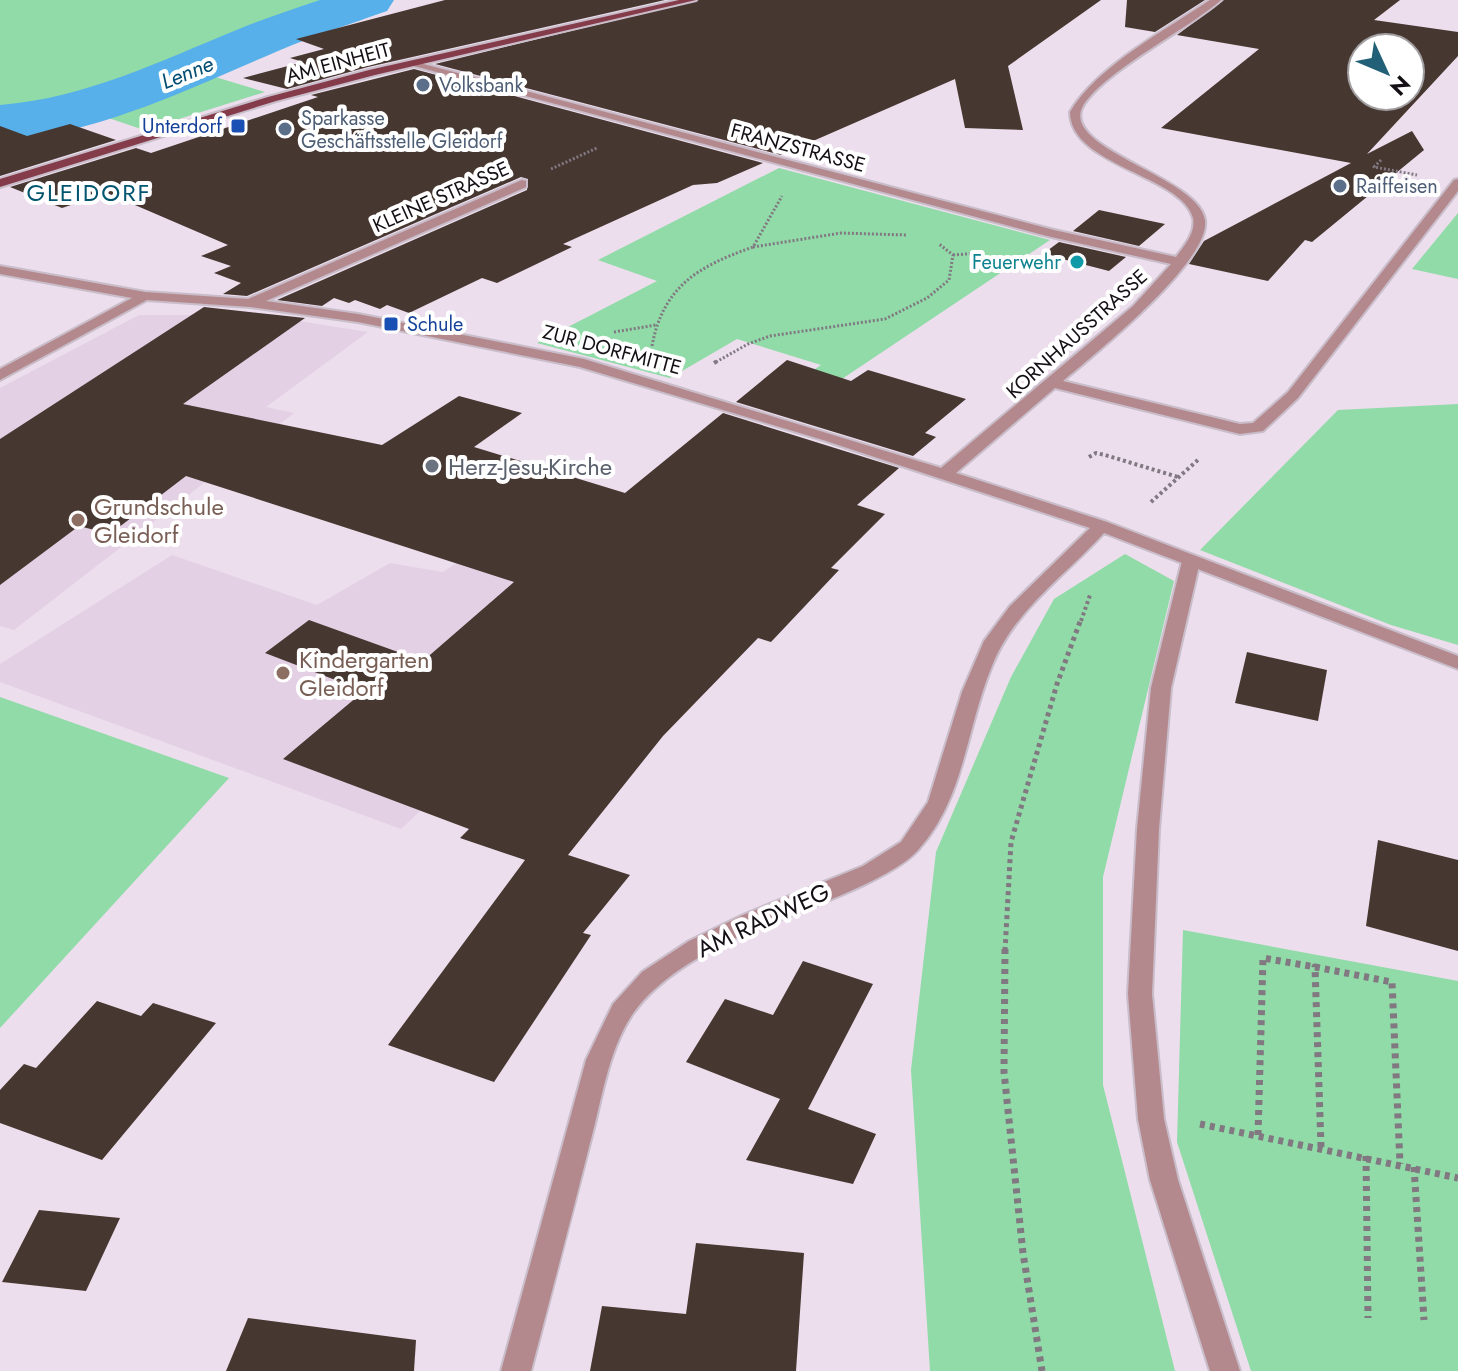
<svg xmlns="http://www.w3.org/2000/svg" width="1458" height="1371" font-family="Jost,sans-serif">
  <rect width="100%" height="100%" fill="#ecdeed"/>
  <g fill="#e3d0e4">
    <polygon points="139,315 261,315 368,332 266,407 294,413 14,630 0,626 0,388"/>
    <polygon points="497,536 677,569 401,829 0,682 0,664 172,555 317,605 390,563 443,572"/>
  </g>
  <g fill="#90dba7">
    <polygon points="0,0 361,0 172,64 265,92 144,130 73,106 0,105"/>
    <polygon points="779,168 1050,240 794,411 768,402 821,365 737,339 670,378 537,343 657,281 598,260"/>
    <polygon points="1458,213 1458,279 1412,269"/>
    <polygon points="1458,404 1458,645 1391,625 1200,550 1338,410"/>
    <polygon points="1125,554 1174,581 1103,877 1103,1085 1175,1371 930,1371 911,1070 936,852 1011,677 1054,599"/>
    <polygon points="0,697 229,778 0,1028"/>
    <polygon points="1183,930 1458,981 1458,1371 1251,1371 1177,1142"/>
  </g>
  <g fill="none" stroke-linecap="round" stroke-linejoin="round">
    <path fill="#57b0e9" fill-rule="evenodd" d="M 320,0 L 394,0 L 387,11 C 350,24 313,36 278,51 C 186,90 101,133 0,141 L 0,105 C 86,98 160,61 239,29 C 266,18 293,9 320,0 Z"/>
  </g>
  <g fill="#473731" fill-rule="evenodd">
    <polygon points="445,0 665,0 368,67 287,89 243,78 303,62 290,58 324,49 296,39"/>
    <polygon points="699,0 1101,0 1008,66 1023,130 965,128 955,79 781,155 435,64"/>
    <polygon points="1127,0 1205,0 1155,32 1125,27"/>
    <path d="M 1224,0 L 1400,0 L 1374,20 L 1458,32 L 1458,56 L 1367,154 L 1412,131 L 1424,150 L 1312,242 L 1305,240 L 1268,281 L 1189,264 L 1204,241 L 1351,163 L 1161,128 L 1259,49 L 1177,35 ZM 1362,48 L 1410,48 L 1410,96 L 1362,96 Z"/>
    <polygon points="414,69 763,163 717,183 693,185 563,244 572,247 497,283 482,278 409,313 387,305 380,309 355,300 349,303 334,298 322,306 277,300 527,190 528,179 521,177 247,296 223,294 241,283 214,273 231,266 201,256 228,245 107,193 62,208 10,187 136,148 151,153 318,97 311,95"/>
    <polygon points="70,124 116,140 0,176 0,126 27,136"/>
    <polygon points="1099,210 1165,224 1139,246 1073,231"/>
    <polygon points="1059,242 1126,257 1109,271 1043,254"/>
    <polygon points="204,307 305,318 183,404 382,445 459,396 522,413 474,447 625,493 723,413 899,468 857,505 885,514 831,568 839,570 771,642 758,638 663,736 568,855 630,875 583,933 591,935 494,1082 388,1045 525,860 460,838 469,829 283,759 364,691 265,653 309,620 423,661 514,582 186,476 110,534 79,526 0,585 0,439"/>
    <polygon points="787,360 851,381 868,370 966,399 925,433 936,437 913,456 736,402"/>
    <polygon points="1247,652 1327,670 1318,721 1235,703"/>
    <polygon points="1378,840 1458,860 1458,951 1366,926"/>
    <polygon points="803,961 873,984 808,1109 876,1134 853,1184 746,1160 780,1099 686,1062 725,999 773,1015"/>
    <polygon points="97,1001 141,1016 153,1003 216,1023 102,1160 0,1123 0,1090 24,1064 36,1068"/>
    <polygon points="39,1210 120,1218 86,1291 2,1282"/>
    <polygon points="696,1243 804,1253 796,1371 590,1371 602,1306 686,1314"/>
    <polygon points="248,1318 416,1340 414,1371 226,1371"/>
  </g>
  <g fill="none" stroke-linecap="round" stroke-linejoin="round">
    <defs>
      <polygon id="service" points="1191,556 1200,561 1171,688 1159,829 1152,994 1164,1119 1178,1180 1240,1371 1210,1371 1150,1180 1138,1119 1128,994 1137,829 1151,688 1182,561"/>
      <path id="minor" d="M 1210,0 L 1221,0 C 1190,28 1099,74 1082,108 C 1063,150 1199,177 1205,220 C 1211,261 1095,354 1063,381 L 1240,424 L 1253,423 L 1288,392 L 1454,180 L 1458,179 L 1458,191 L 1298,398 L 1263,431 L 1240,434 L 1055,388 L 956,473 L 1107,522 L 1458,656 L 1458,669 L 1104,533 C 1065,576 1014,610 992,666 C 966,728 965,797 919,849 C 889,884 782,916 736,938 C 699,956 659,978 634,1012 C 608,1049 602,1100 590,1143 C 571,1219 551,1295 531,1371 L 501,1371 L 586,1060 L 613,1004 L 642,972 L 689,941 L 743,915 L 863,866 L 901,842 L 928,802 L 962,692 L 984,641 L 1010,606 L 1090,528 L 823,440 L 580,367 L 358,322 L 250,307 L 147,300 L 0,380 L 0,369 L 132,298 L 0,274 L 0,266 L 145,292 L 248,299 L 522,180 L 526,181 L 526,187 L 266,301 L 358,314 L 584,359 L 941,468 L 1133,306 L 1171,264 L 1047,236 L 403,63 L 412,61 L 1054,230 L 1176,257 C 1184,246 1196,233 1193,218 C 1182,175 1070,166 1070,112 C 1096,67 1167,29 1210,0 Z"/>
      <polygon id="primary" points="679,0 696,0 375,75 276,101 0,187 0,179 268,97 369,70"/>
    </defs>
    <use href="#service" stroke="#c9bdca" stroke-width="4"/>
    <use href="#minor" stroke="#c9bdca" stroke-width="4"/>
    <use href="#primary" stroke="#c9bdca" stroke-width="4"/>
    <g stroke="#817882" stroke-width="3" stroke-dasharray="2 2" stroke-linecap="butt">
      <polyline points="1381,160 1374,167 1417,175"/>
      <polyline points="551,169 597,148"/>
      <polyline points="753,247 841,233 906,235"/>
      <polyline points="953,255 979,253"/>
      <polyline points="614,332 656,325"/>
      <path d="M 652,346 C 663,286 699,266 753,247 L 782,196"/>
      <polyline points="716,362 748,344 770,336 885,319 927,298 949,280 953,255 939,244"/>
    </g>
    <g stroke="#817882" stroke-width="4" stroke-dasharray="3 3" stroke-linecap="butt">
      <polyline points="714,363 719,360"/>
      <polyline points="1089,457 1096,453 1105,455 1178,477"/>
      <polyline points="1151,502 1200,458"/>
      <polyline points="1081,621 1090,595"/>
    </g>
    <polyline stroke="#817882" stroke-width="5" stroke-dasharray="4 4" stroke-linecap="butt" points="1005,951 1011,842 1057,684 1081,619"/>
    <g stroke="#817882" stroke-width="7" stroke-dasharray="5 5" stroke-linecap="butt">
      <polyline points="1005,949 1004,1072 1023,1253 1042,1371"/>
      <polyline points="1200,1124 1458,1178"/>
      <polyline points="1258,1135 1263,958 1315,967"/>
      <polyline points="1321,1147 1315,967 1392,982 1400,1164"/>
      <polyline points="1366,1156 1368,1318"/>
      <polyline points="1414,1167 1424,1320"/>
    </g>
    <use href="#service" fill="#b4898e" fill-rule="evenodd"/>
    <use href="#minor" fill="#b4898e" fill-rule="evenodd"/>
    <use href="#primary" fill="#853c4a" fill-rule="evenodd"/>
  </g>
  <g fill="#5c6f8a" stroke="#fff" stroke-width="3">
    <circle cx="423" cy="85" r="8"/>
    <circle cx="285" cy="129" r="8"/>
    <circle cx="1340" cy="186" r="8"/>
  </g>
  <g fill="#1a4fb4" stroke="#fff" stroke-width="3">
    <rect x="230" y="118" width="16" height="16" rx="4"/>
    <rect x="383" y="316" width="16" height="16" rx="4"/>
  </g>
  <circle fill="#0f9aa8" stroke="#fff" stroke-width="3" cx="1077" cy="262" r="8"/>
  <circle fill="#6b7280" stroke="#fff" stroke-width="3" cx="432" cy="466" r="8"/>
  <g fill="#8d6e63" stroke="#fff" stroke-width="3">
    <circle cx="78" cy="520" r="8"/>
    <circle cx="283" cy="673" r="8"/>
  </g>
  <g text-anchor="middle" dominant-baseline="central" stroke-width="8" stroke-linejoin="round" paint-order="stroke">
    <g font-size="20" fill="#140f14" stroke="#fff">
      <text transform="translate(338 63) rotate(-15)">AM EINHEIT</text>
      <text transform="translate(798 148) rotate(15)">FRANZSTRASSE</text>
      <text transform="translate(441 197) rotate(-24)">KLEINE STRASSE</text>
      <text transform="translate(1077 334) rotate(-42)">KORNHAUSSTRASSE</text>
      <text transform="translate(612 350) rotate(15)">ZUR DORFMITTE</text>
    </g>
    <g font-size="20" fill="#4e5e75" stroke="#fff" text-anchor="start">
      <text x="439" y="85">Volksbank</text>
      <text x="301" y="118">Sparkasse<tspan x="301" dy="23">Geschäftsstelle Gleidorf</tspan></text>
      <text x="1356" y="186">Raiffeisen</text>
    </g>
    <g font-size="20" fill="#164399" stroke="#fff" text-anchor="end">
      <text x="222" y="126">Unterdorf</text>
      <text x="407" y="324" text-anchor="start">Schule</text>
    </g>
    <g font-size="20" fill="#0d838f" stroke="#fff" text-anchor="end">
      <text x="1061" y="262">Feuerwehr</text>
    </g>
    <g font-size="22" font-style="italic" fill="#044e73" stroke="#fff">
      <text transform="translate(187 72) rotate(-22)">Lenne</text>
    </g>
    <g font-size="24" letter-spacing="2" fill="#02556e" stroke="#fff">
      <text x="89" y="192">GLEIDORF</text>
    </g>
    <g font-size="24" fill="#5b616d" stroke="#fff" text-anchor="start">
      <text x="448" y="466">Herz-Jesu-Kirche</text>
    </g>
    <g font-size="24" fill="#785e54" stroke="#fff" text-anchor="start">
      <text x="94" y="506">Grundschule<tspan x="94" dy="28">Gleidorf</tspan></text>
      <text x="299" y="659">Kindergarten<tspan x="299" dy="28">Gleidorf</tspan></text>
    </g>
    <g font-size="24" fill="#140f14" stroke="#fff">
      <text transform="translate(763 920) rotate(-25)">AM RADWEG</text>
    </g>
  </g>
  <g transform="translate(1386 72) rotate(134)"><circle r="38" fill="#ffffff" stroke="#a19fa1" stroke-width="2"/>
  <path d="M0-6L14 30L0 20L-14 30Z" fill="#226077"/>
  <text y="-12" font-size="22" font-weight="bold" text-anchor="middle" fill="#140f14">N</text>
  </g>
</svg>
